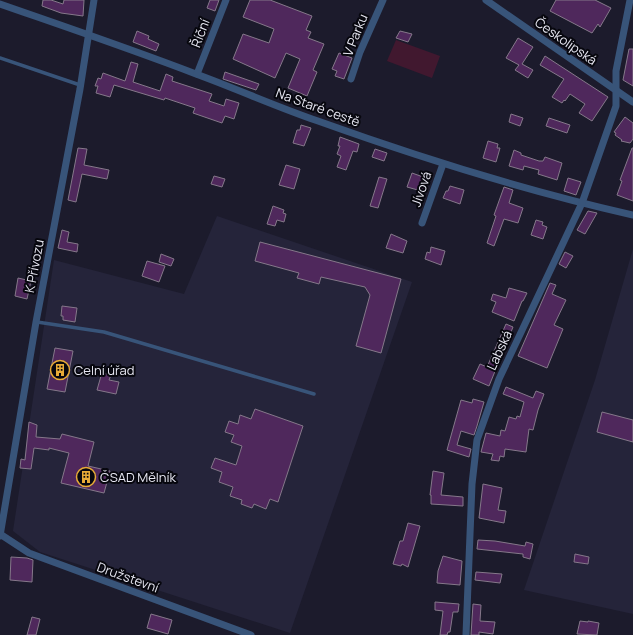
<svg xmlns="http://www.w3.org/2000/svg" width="633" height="635" font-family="Manrope,sans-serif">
  <rect width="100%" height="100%" fill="#1c1b2c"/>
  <g fill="#25243a">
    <polygon points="217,216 412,282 290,633 40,552 13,531 54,260 184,294"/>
    <polygon points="633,249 633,614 524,590 595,380"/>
  </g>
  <polygon fill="#41182f" points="396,40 440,56 432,78 387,61"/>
  <g fill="#4f285c" stroke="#85788a">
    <polygon points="43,0 51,0 63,4 64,0 84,0 83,16 61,13 42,6"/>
    <polygon points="210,0 219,0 215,11 207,8"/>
    <polygon points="250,0 270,0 312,16 306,30 311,32 308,38 324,44 313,70 317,72 307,96 288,88 300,59 286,53 275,78 233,59 243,34 269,43 274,29 243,17"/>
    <polygon points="556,0 595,0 611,8 600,27 598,24 592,33 550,11"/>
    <polygon points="202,22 209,25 202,42 195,39"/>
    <polygon points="137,31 149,36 148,39 159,44 156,51 133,42"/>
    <polygon points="400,31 412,34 408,42 396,38"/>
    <polygon points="518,38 533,47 522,64 533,70 528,78 515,70 519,65 506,58"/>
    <polygon points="629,49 633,49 633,86 623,80"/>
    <polygon points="339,53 352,58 344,79 335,76 337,71 332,69"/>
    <polygon points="545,56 608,97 592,121 579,113 585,104 570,94 565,101 564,100 562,103 552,97 564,79 540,65"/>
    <polygon points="131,62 138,64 133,82 160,91 166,74 173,77 172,81 212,94 209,101 224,106 226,99 239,103 234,119 225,116 222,123 193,113 195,108 165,98 164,100 114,85 110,97 96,93 98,86 95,86 98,78 101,79 103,73 125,81"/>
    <polygon points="225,72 259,84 256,90 223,79"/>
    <polygon points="511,114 523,118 520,126 509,122"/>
    <polygon points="625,117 633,123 633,139 630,143 621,141 622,140 615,135 616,133 614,132"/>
    <polygon points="549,118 570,125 567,133 546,126"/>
    <polygon points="301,125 311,128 304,146 293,143 297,130 300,130"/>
    <polygon points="340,137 359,144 357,152 353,151 346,170 337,167 341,156 337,154 340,146 338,146"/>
    <polygon points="488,141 498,144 497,148 500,148 496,162 483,158"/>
    <polygon points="78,148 87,149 84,165 109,170 107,179 82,174 76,202 68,200"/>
    <polygon points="632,148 633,148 633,201 617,195 622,181 620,180"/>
    <polygon points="375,149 387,153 384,161 372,157"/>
    <polygon points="514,150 521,153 521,155 539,161 543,161 545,157 562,163 557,180 538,174 539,170 524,166 523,170 509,166"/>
    <polygon points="286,165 300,169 294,189 279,185"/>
    <polygon points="412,173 426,178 424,183 427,184 425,192 407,187"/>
    <polygon points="214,176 225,179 222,187 211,184"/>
    <polygon points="379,177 387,179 378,208 370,206"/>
    <polygon points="568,178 581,182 576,195 564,191"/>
    <polygon points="450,186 464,190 460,204 443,198 446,191 448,191"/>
    <polygon points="504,187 513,190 509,203 523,208 518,223 504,219 494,246 487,243 496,216 494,215"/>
    <polygon points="273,206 284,210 283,213 286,214 284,222 277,220 275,226 267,224"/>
    <polygon points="588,211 597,213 585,234 577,230"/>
    <polygon points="536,220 543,222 542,225 547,227 543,239 531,235"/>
    <polygon points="62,230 69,232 67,242 78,244 77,252 58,248"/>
    <polygon points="391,234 407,241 403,253 386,248"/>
    <polygon points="260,242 401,279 381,353 356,346 370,295 365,287 321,277 319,284 297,278 299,273 255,261"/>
    <polygon points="431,247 445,251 441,265 425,259 427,252 430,253"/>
    <polygon points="565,252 573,256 566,268 559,264"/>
    <polygon points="161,254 174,259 171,266 159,262"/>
    <polygon points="147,261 165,266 159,282 142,276"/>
    <polygon points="18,278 31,281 27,299 15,296"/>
    <polygon points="550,283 556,285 552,294 566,300 554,325 563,329 547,368 518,356"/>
    <polygon points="509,288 527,293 523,301 522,301 514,321 492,312 496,302 491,300 493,294 506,298"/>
    <polygon points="62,306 77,308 75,322 63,320 63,316 61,316"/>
    <polygon points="506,324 513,327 489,386 473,379 480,364 487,367"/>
    <polygon points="55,348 73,351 65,392 47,389"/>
    <polygon points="103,373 111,375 109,380 119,382 116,394 97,390 101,376 102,377"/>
    <polygon points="506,387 533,398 536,391 544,394 538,410 533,430 529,429 526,452 505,449 504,457 500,456 499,461 491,460 493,454 481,452 486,433 500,436 501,430 505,431 509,417 516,419 517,416 520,417 524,402 503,394"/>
    <polygon points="473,399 484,402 477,426 474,435 461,431 457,445 471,449 469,457 447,450 461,400 472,403"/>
    <polygon points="255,409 303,426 278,502 270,499 266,509 254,504 252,508 241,504 242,500 230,496 233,487 219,482 222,472 211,468 215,458 236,465 242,446 231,442 234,435 225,432 229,421 238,424 240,415 251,419"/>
    <polygon points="602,412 633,420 633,442 597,432"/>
    <polygon points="29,422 37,425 36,437 60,439 62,434 94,442 88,466 110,471 104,493 61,483 69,453 49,448 49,450 34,448 31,469 20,468 21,459 25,460"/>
    <polygon points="433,471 444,473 441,495 463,497 463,506 431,504 431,495 430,495"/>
    <polygon points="483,484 502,488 498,510 506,511 504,523 479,518"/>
    <polygon points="408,523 420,526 408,567 402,564 401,566 393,564 400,541 403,541"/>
    <polygon points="478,540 495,541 525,546 526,542 533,544 530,559 523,557 523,554 477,549"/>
    <polygon points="575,554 589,557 588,564 574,562"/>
    <polygon points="443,556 462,561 460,585 437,583 438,571"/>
    <polygon points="11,557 27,558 33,560 32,582 10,580"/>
    <polygon points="476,572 502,574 500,583 475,580"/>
    <polygon points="435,602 459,604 458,612 453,612 450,632 448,632 447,635 440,635 443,611 435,610"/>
    <polygon points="473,604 481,605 480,621 495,622 493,634 479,632 479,635 471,635"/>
    <polygon points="151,614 172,620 168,634 147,628"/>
    <polygon points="32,617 40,619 36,635 27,635"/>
    <polygon points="580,621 588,622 588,621 599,623 597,635 577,634"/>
  </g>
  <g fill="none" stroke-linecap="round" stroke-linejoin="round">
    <g stroke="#385479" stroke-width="3.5">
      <polyline points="0,58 80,85"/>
      <polyline points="37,322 104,332 314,394"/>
    </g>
    <g stroke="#385479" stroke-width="7">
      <polyline points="486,0 633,102"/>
      <path d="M 0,4 C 66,27 131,49 196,74 C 237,89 277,107 318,121 C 421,158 526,191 633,215"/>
      <polyline points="197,74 226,0"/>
      <polyline points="351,79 360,52 383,0"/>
      <polyline points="422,223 443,164"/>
      <polyline points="0,534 29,553 251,635"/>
      <polyline points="0,536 36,322 80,89 94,0"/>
      <polyline points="466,635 472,484 477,440 499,379 582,203 616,106 616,71 630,0"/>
    </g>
  </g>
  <defs>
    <symbol id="building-ring" viewBox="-11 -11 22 22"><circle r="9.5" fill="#07070e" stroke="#e8ab37" stroke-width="1.5"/><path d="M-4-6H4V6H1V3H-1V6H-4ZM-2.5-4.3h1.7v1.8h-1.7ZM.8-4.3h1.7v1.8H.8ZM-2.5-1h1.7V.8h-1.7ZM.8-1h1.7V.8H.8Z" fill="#e8ab37"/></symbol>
  </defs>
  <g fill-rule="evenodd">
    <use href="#building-ring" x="49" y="359" width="22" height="22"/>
    <use href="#building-ring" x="75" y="466" width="22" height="22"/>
  </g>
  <g text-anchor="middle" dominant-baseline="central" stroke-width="4" stroke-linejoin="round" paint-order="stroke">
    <g font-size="13" fill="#e7e7f2" stroke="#07070e">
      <text transform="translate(200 33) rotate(-69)">Říční</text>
      <text transform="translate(355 35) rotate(-68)">V Parku</text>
      <text transform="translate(566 41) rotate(35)">Českolipská</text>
      <text transform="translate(318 107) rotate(20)">Na Staré cestě</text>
      <text transform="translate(421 189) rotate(-71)">Jívová</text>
      <text transform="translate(34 266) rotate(-79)">K Přívozu</text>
      <text transform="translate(499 350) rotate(-65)">Labská</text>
      <text transform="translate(128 577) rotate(20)">Družstevní</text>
    </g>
    <g font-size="13" fill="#e7e7f2" stroke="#07070e" text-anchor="start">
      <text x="74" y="370">Celní úřad</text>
      <text x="100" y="477">ČSAD Mělník</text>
    </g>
  </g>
</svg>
